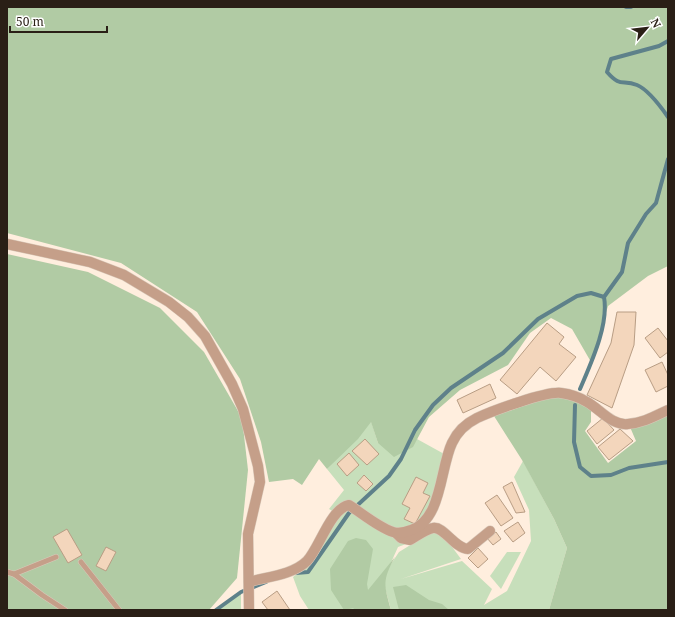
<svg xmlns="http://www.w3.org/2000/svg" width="675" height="617" font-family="'Noto Serif',serif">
  <rect width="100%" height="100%" fill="#ffeede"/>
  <g fill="#c7dfbb">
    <polygon points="371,421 378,443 412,446 417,439 446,455 435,504 406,544 398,547 389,567 399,552 438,528 461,559 401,579 462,561 492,589 484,605 507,591 531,541 529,510 514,477 523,461 554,519 567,548 549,610 391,610 384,584 386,573 354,610 309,610 300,596 293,577 305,568 336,513 329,509 344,490 327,469"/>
    <polygon points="507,552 521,552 501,589 490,576"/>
    <polygon points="241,592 241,610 218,610"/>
  </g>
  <g fill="#b1cba4">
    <polygon points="7,7 668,7 668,266 648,276 608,306 591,362 572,329 551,318 530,333 508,365 460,390 429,417 413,447 394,457 378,443 371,422 358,439 327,469 319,459 302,485 293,479 269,482 261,442 240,379 197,312 121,263 7,233"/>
    <polygon points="7,254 88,272 160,308 204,352 242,418 248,470 237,578 209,610 7,610"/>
    <path d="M 553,396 C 567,397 578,402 591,409 L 591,422 L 585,431 L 608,463 L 636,441 L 630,427 L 668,411 L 668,610 L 549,610 L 567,548 L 554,519 L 522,460 L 494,416 Z"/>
    <path d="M 356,538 L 366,540 L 373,549 L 367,584 L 368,590 L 395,557 C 382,581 384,584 391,610 L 352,610 L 354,608 L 344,610 L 331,590 L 330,569 L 348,541 Z"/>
    <polygon points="406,585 429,600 442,604 449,610 399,610 393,587"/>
  </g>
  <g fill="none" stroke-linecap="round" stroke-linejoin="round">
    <g stroke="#5e818a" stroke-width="4">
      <polyline points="626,7 631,7"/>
      <path d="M 668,41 L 659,46 L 611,59 L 607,72 C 621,88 622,79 637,85 C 649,90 661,107 668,117"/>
      <path d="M 580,389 C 591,363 609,325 604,297 L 622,272 L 628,243 L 646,214 L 656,203 L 668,159"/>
      <polyline points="575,405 574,442 580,467 591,476 611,475 629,468 668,462"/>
      <polyline points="296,573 308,572 349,513 389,476 401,459 415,430 433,405 451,388 503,353 538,319 577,296 591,293 604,297"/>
      <polyline points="216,610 241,592 266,582"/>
    </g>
  </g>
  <g fill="#f3d6bc" stroke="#b89d84">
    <polygon points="617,312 636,312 634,345 612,408 587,395 611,343"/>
    <polygon points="547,323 564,337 559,344 576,357 556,381 540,367 517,394 500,380"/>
    <polygon points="658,328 668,341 668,352 660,358 645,338"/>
    <polygon points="662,362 668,375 668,386 656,392 645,370"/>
    <polygon points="490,384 496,398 463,413 457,400"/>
    <polygon points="603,418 614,430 597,444 587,431"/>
    <polygon points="620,429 633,441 609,460 598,447"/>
    <polygon points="365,439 379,454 367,465 352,451"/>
    <polygon points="349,453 359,465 347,476 337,464"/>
    <polygon points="364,475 373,484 366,491 357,483"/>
    <polygon points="416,477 428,483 423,493 430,496 415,524 404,519 410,508 402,504"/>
    <polygon points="512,482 525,512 516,513 503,487"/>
    <polygon points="497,495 513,518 501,526 485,503"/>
    <polygon points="518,522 525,533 513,542 504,531"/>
    <polygon points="67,529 82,555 68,563 53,537"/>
    <polygon points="496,532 501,539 493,545 487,538"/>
    <polygon points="106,547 116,552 106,571 96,566"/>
    <polygon points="478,548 488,559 478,568 468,558"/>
    <polygon points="277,591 290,610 268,610 262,602"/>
  </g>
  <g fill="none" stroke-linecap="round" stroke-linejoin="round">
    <defs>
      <g id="service">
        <polyline points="81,562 119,610"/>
        <polyline points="7,572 14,574 42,595 65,610"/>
        <polyline points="14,574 56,557"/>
      </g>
      <g id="minor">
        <polyline points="7,244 90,262 124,275 169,302 188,317 205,336 232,384 243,409 258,466 260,482 248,534 249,610"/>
        <path d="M 396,533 L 401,538 L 410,540 C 417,536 426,529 433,528 C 444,526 454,548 468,549 L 490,531"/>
        <path d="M 249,582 C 266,577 293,575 307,561 C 320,547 330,509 349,505 C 363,514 378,527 393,532 C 399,534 406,532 411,530 C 442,520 440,468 452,443 C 457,432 467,423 477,418 C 492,411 546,391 561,393 C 569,394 579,397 587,402 C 600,409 612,426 628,424 C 643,423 655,416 668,410"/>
      </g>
    </defs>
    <use href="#service" stroke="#d9c9ba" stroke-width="6"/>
    <use href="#minor" stroke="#d9c9ba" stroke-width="11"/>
    <use href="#service" stroke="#c59f89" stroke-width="5"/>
    <use href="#minor" stroke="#c59f89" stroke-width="10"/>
  </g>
  <rect width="675" height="617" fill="none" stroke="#2a1f16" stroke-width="16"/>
  <g transform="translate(647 28) rotate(62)" stroke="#ffffff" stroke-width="3" paint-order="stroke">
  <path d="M0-3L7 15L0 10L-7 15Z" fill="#2a1f16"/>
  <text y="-6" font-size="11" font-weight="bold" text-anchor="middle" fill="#2a1f16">N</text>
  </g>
  <path d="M10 26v6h97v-6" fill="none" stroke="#2a1f16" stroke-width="2"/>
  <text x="16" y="26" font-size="12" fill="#2a1f16" stroke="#ffffff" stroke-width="3" paint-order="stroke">50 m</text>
</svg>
